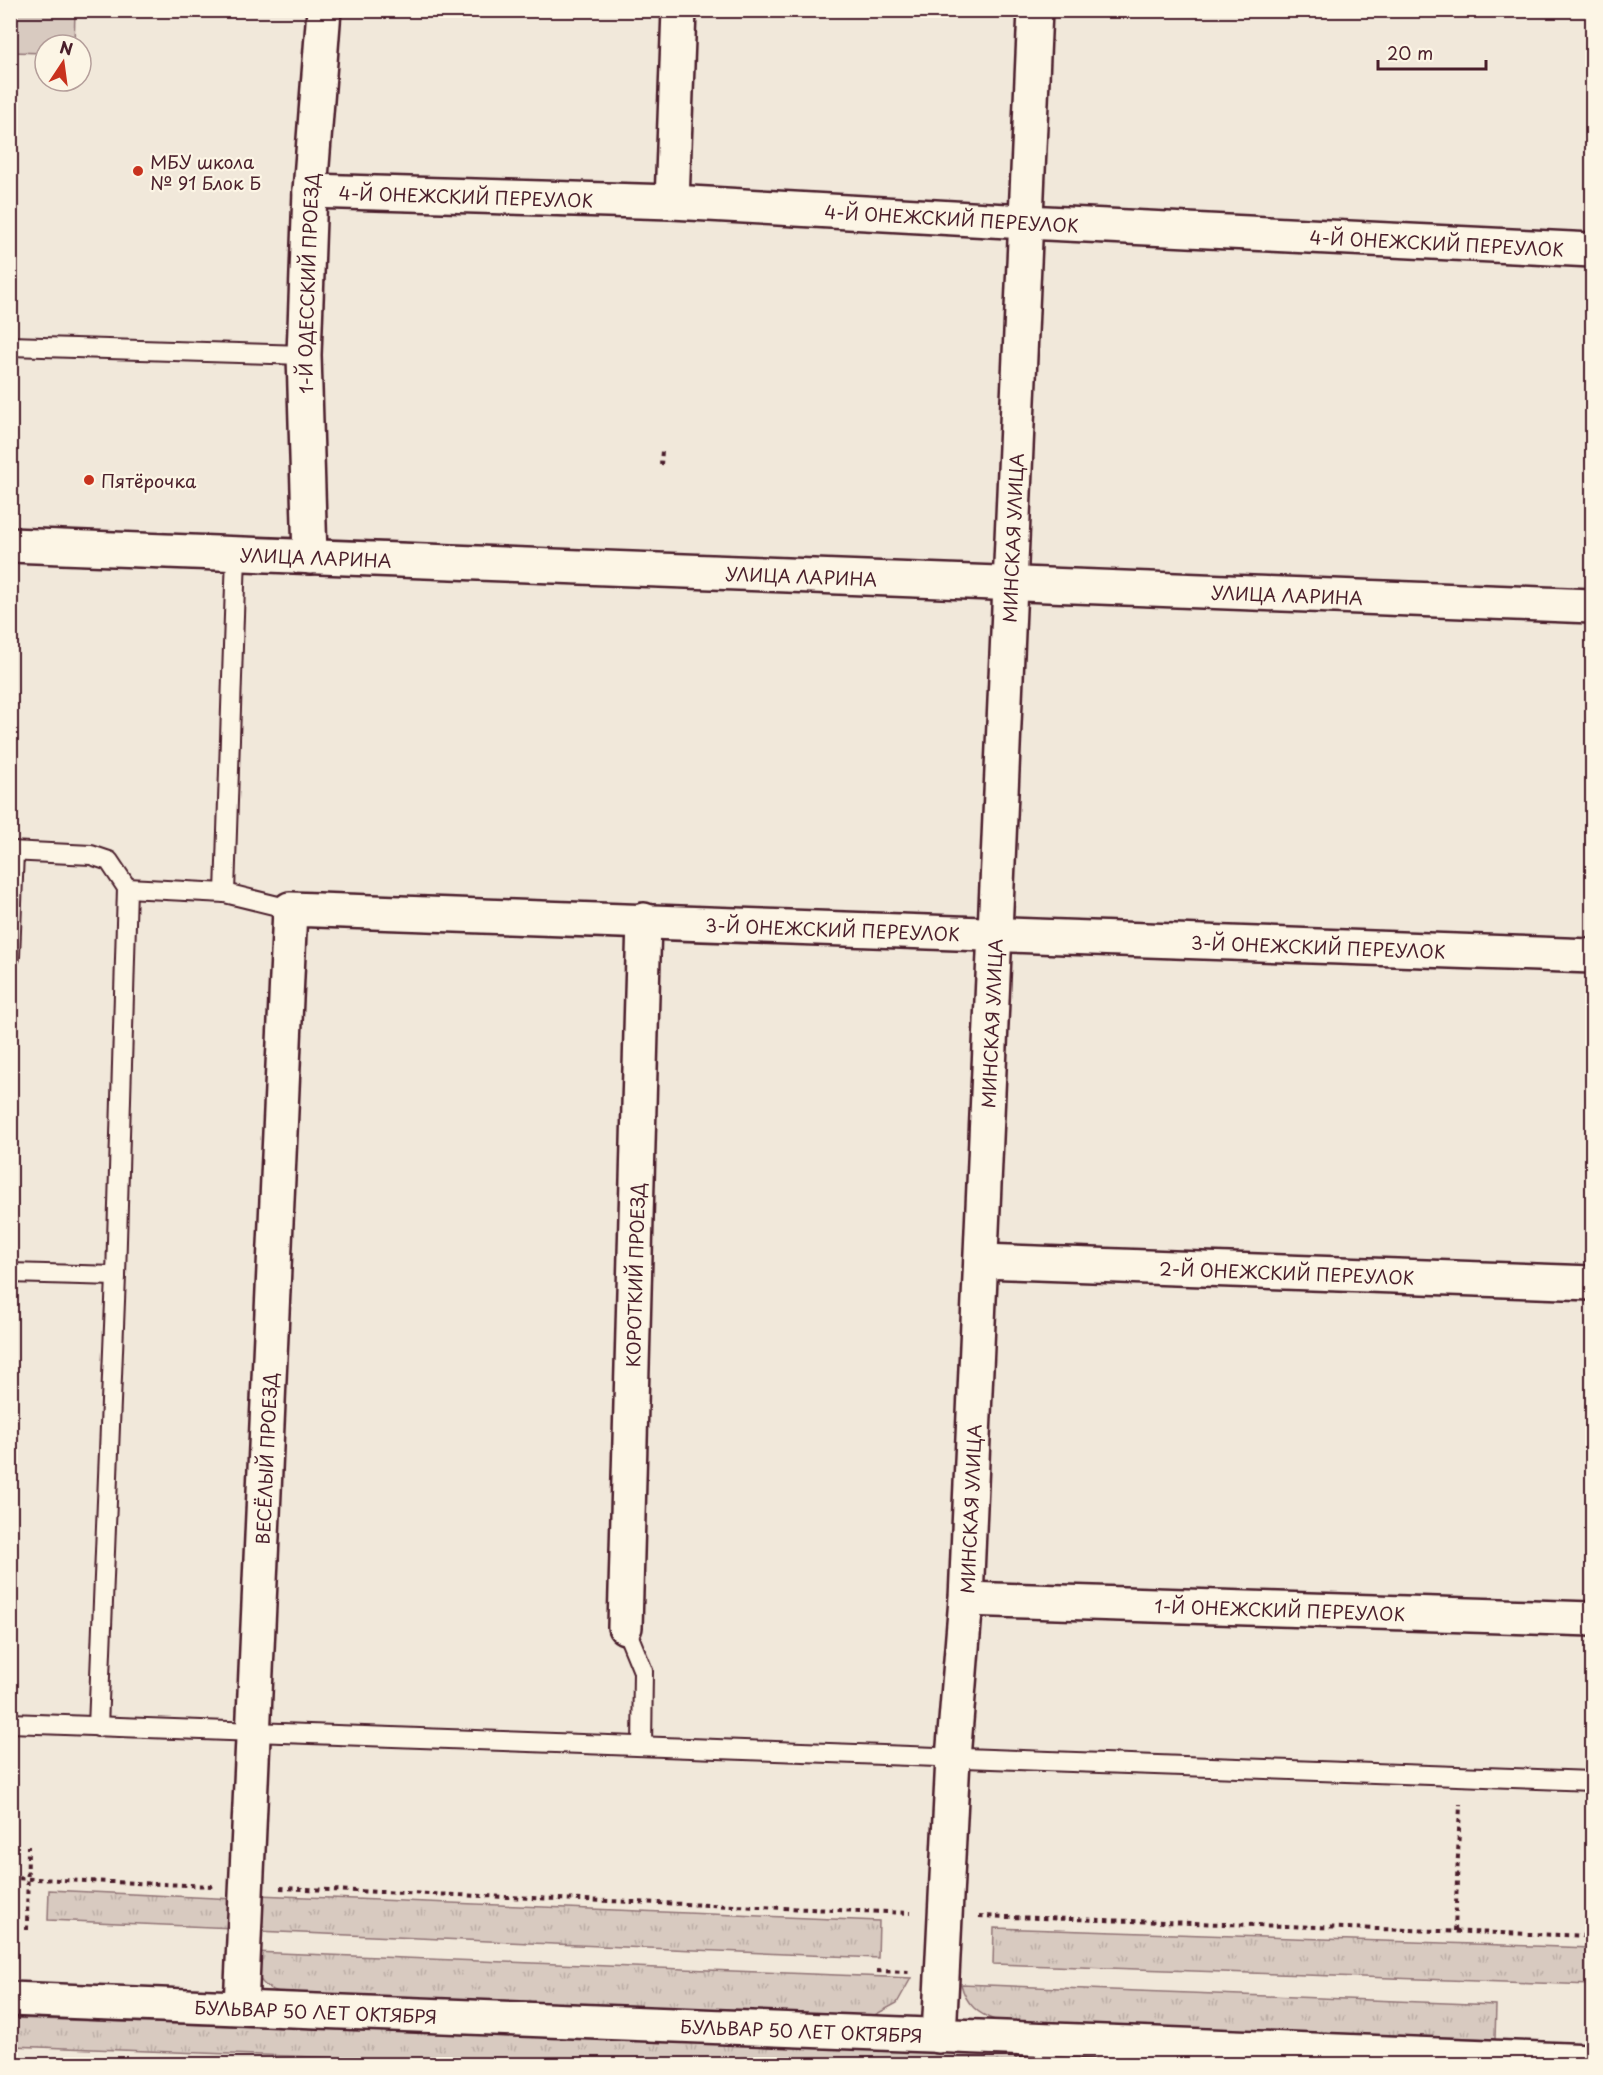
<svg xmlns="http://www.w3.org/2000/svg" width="1603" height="2075" font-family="'Playpen Sans',sans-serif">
  <defs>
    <pattern id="grass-tufts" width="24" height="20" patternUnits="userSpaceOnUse" patternTransform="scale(1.5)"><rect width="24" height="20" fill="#d8cac0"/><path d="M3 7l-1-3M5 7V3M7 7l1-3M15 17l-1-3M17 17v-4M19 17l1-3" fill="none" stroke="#bbada5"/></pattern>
  </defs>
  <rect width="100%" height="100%" fill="#f1e8da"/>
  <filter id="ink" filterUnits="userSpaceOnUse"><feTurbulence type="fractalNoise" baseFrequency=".0167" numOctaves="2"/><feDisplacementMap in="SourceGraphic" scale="12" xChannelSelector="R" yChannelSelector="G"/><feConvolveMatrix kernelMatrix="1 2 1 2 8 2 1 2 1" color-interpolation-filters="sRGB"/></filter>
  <g filter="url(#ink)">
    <g fill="url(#grass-tufts)" stroke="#917476" stroke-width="1.5">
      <polygon points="49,1890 235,1899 234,1928 48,1920"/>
      <polygon points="258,1895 879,1921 878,1958 256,1931"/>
      <polygon points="994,1928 1592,1948 1592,1985 993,1964"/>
      <path d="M 253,1952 L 911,1978 L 897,2003 L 873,2016 L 279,1992 C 258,1987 255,1971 253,1952 Z"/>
      <path d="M 961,1984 L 1496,2005 L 1495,2039 L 997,2021 C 978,2014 966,2005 961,1984 Z"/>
      <polygon points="11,2018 1004,2053 1013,2055 1021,2064 504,2064 11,2046"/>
    </g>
    <polygon fill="#d8cac0" stroke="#917476" stroke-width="1.5" points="11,10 75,11 74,45 45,45 45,53 11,52"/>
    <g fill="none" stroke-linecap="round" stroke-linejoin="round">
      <defs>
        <g id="lane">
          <polyline points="10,346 304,355"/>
          <polyline points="236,554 225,893 290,909"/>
          <polyline points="10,851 91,855 109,861 127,888 116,1276 98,1727"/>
          <polyline points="127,888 225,893"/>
          <polyline points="10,957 14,851"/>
          <polyline points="10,1273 116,1276"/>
          <polyline points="625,1627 643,1671 642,1746"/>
          <polyline points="10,1723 1592,1781"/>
        </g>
        <g id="street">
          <path id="s1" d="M 310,191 L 672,202 L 1026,222 L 1592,250"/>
          <polyline points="672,202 679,10"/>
          <path id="s2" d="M 310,557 L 304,355 L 310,191 L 324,10"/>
          <path id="s3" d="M 981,1261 L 1592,1283"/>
          <path id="s4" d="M 966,1599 L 1592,1619"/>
          <path id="s5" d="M 625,1627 L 644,920"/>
          <path id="s6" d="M 241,2007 L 290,909 L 1592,956"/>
          <path id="s7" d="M 939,2036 L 953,1758 L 966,1599 L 1035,10"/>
        </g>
        <g id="secondary">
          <path id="s8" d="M 10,545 L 1592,606"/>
        </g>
        <g id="primary">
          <path id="s9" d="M 10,1999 L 1592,2061"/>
        </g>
      </defs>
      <use href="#lane" stroke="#4a1f2b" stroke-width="22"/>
      <use href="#street" stroke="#4a1f2b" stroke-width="38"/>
      <use href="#secondary" stroke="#4a1f2b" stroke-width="38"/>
      <use href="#primary" stroke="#4a1f2b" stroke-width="38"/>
      <g stroke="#4a1f2b" stroke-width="4" stroke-dasharray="4.5 4.5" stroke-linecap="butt">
        <polyline points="661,465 662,450"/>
        <polyline points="10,1878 213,1886"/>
        <polyline points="280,1888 911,1913"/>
        <polyline points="979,1916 1592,1936"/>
        <polyline points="27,1930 28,1846"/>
        <polyline points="1455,1931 1460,1804"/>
        <polyline points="877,1971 909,1972"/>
      </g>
      <use href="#lane" stroke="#fcf5e5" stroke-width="18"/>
      <use href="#street" stroke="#fcf5e5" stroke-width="33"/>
      <use href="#secondary" stroke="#fcf5e5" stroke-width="33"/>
      <use href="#primary" stroke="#fcf5e5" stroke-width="33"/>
    </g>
  </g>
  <g fill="#c8321e" stroke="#fcf5e5" stroke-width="2">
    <circle cx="138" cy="171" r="6"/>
    <circle cx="89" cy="480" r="6"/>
  </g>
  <g text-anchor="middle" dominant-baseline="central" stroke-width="4.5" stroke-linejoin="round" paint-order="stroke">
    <g font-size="18" fill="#4a1f2b" stroke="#fcf5e5" text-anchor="start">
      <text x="150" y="161">МБУ школа<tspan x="150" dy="21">№ 91 Блок Б</tspan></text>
      <text x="101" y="480">Пятёрочка</text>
    </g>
    <g font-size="18" fill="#4a1f2b" stroke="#fcf5e5">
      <text stroke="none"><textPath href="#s1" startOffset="156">4-Й ОНЕЖСКИЙ ПЕРЕУЛОК</textPath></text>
      <text stroke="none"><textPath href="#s1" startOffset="642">4-Й ОНЕЖСКИЙ ПЕРЕУЛОК</textPath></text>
      <text stroke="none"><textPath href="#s1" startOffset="1128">4-Й ОНЕЖСКИЙ ПЕРЕУЛОК</textPath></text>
      <text stroke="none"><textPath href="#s2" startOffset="274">1-Й ОДЕССКИЙ ПРОЕЗД</textPath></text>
      <text stroke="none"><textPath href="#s7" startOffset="1500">МИНСКАЯ УЛИЦА</textPath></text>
      <text stroke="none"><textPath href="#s8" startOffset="306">УЛИЦА ЛАРИНА</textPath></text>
      <text stroke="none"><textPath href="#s8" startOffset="792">УЛИЦА ЛАРИНА</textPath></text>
      <text stroke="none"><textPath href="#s8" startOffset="1278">УЛИЦА ЛАРИНА</textPath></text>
      <text stroke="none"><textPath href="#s6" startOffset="1642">3-Й ОНЕЖСКИЙ ПЕРЕУЛОК</textPath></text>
      <text stroke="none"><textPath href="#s6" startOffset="2128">3-Й ОНЕЖСКИЙ ПЕРЕУЛОК</textPath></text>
      <text stroke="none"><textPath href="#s7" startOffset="1014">МИНСКАЯ УЛИЦА</textPath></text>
      <text stroke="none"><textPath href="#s3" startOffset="306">2-Й ОНЕЖСКИЙ ПЕРЕУЛОК</textPath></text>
      <text stroke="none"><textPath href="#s5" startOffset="352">КОРОТКИЙ ПРОЕЗД</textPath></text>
      <text stroke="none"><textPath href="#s6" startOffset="549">ВЕСЁЛЫЙ ПРОЕЗД</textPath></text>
      <text stroke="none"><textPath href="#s7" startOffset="528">МИНСКАЯ УЛИЦА</textPath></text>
      <text stroke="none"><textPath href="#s4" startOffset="314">1-Й ОНЕЖСКИЙ ПЕРЕУЛОК</textPath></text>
      <text stroke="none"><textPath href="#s9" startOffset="306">БУЛЬВАР 50 ЛЕТ ОКТЯБРЯ</textPath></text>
      <text stroke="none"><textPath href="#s9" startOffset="792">БУЛЬВАР 50 ЛЕТ ОКТЯБРЯ</textPath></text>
    </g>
  </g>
  <rect width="1603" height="2075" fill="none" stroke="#fcf5e5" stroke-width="36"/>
  <rect x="18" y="18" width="1567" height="2039" fill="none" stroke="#4a1f2b" stroke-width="2" filter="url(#ink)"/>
  <g transform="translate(63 63) rotate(13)"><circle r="28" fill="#fcf5e5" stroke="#b59f9b" stroke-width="1.5"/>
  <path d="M0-4.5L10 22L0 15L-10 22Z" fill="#c8321e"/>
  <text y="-9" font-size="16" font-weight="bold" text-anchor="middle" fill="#4a1f2b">N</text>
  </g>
  <path d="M1378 60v9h108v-9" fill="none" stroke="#4a1f2b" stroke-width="3"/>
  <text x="1387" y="60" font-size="18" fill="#4a1f2b" stroke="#fcf5e5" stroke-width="4.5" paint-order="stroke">20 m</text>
</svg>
